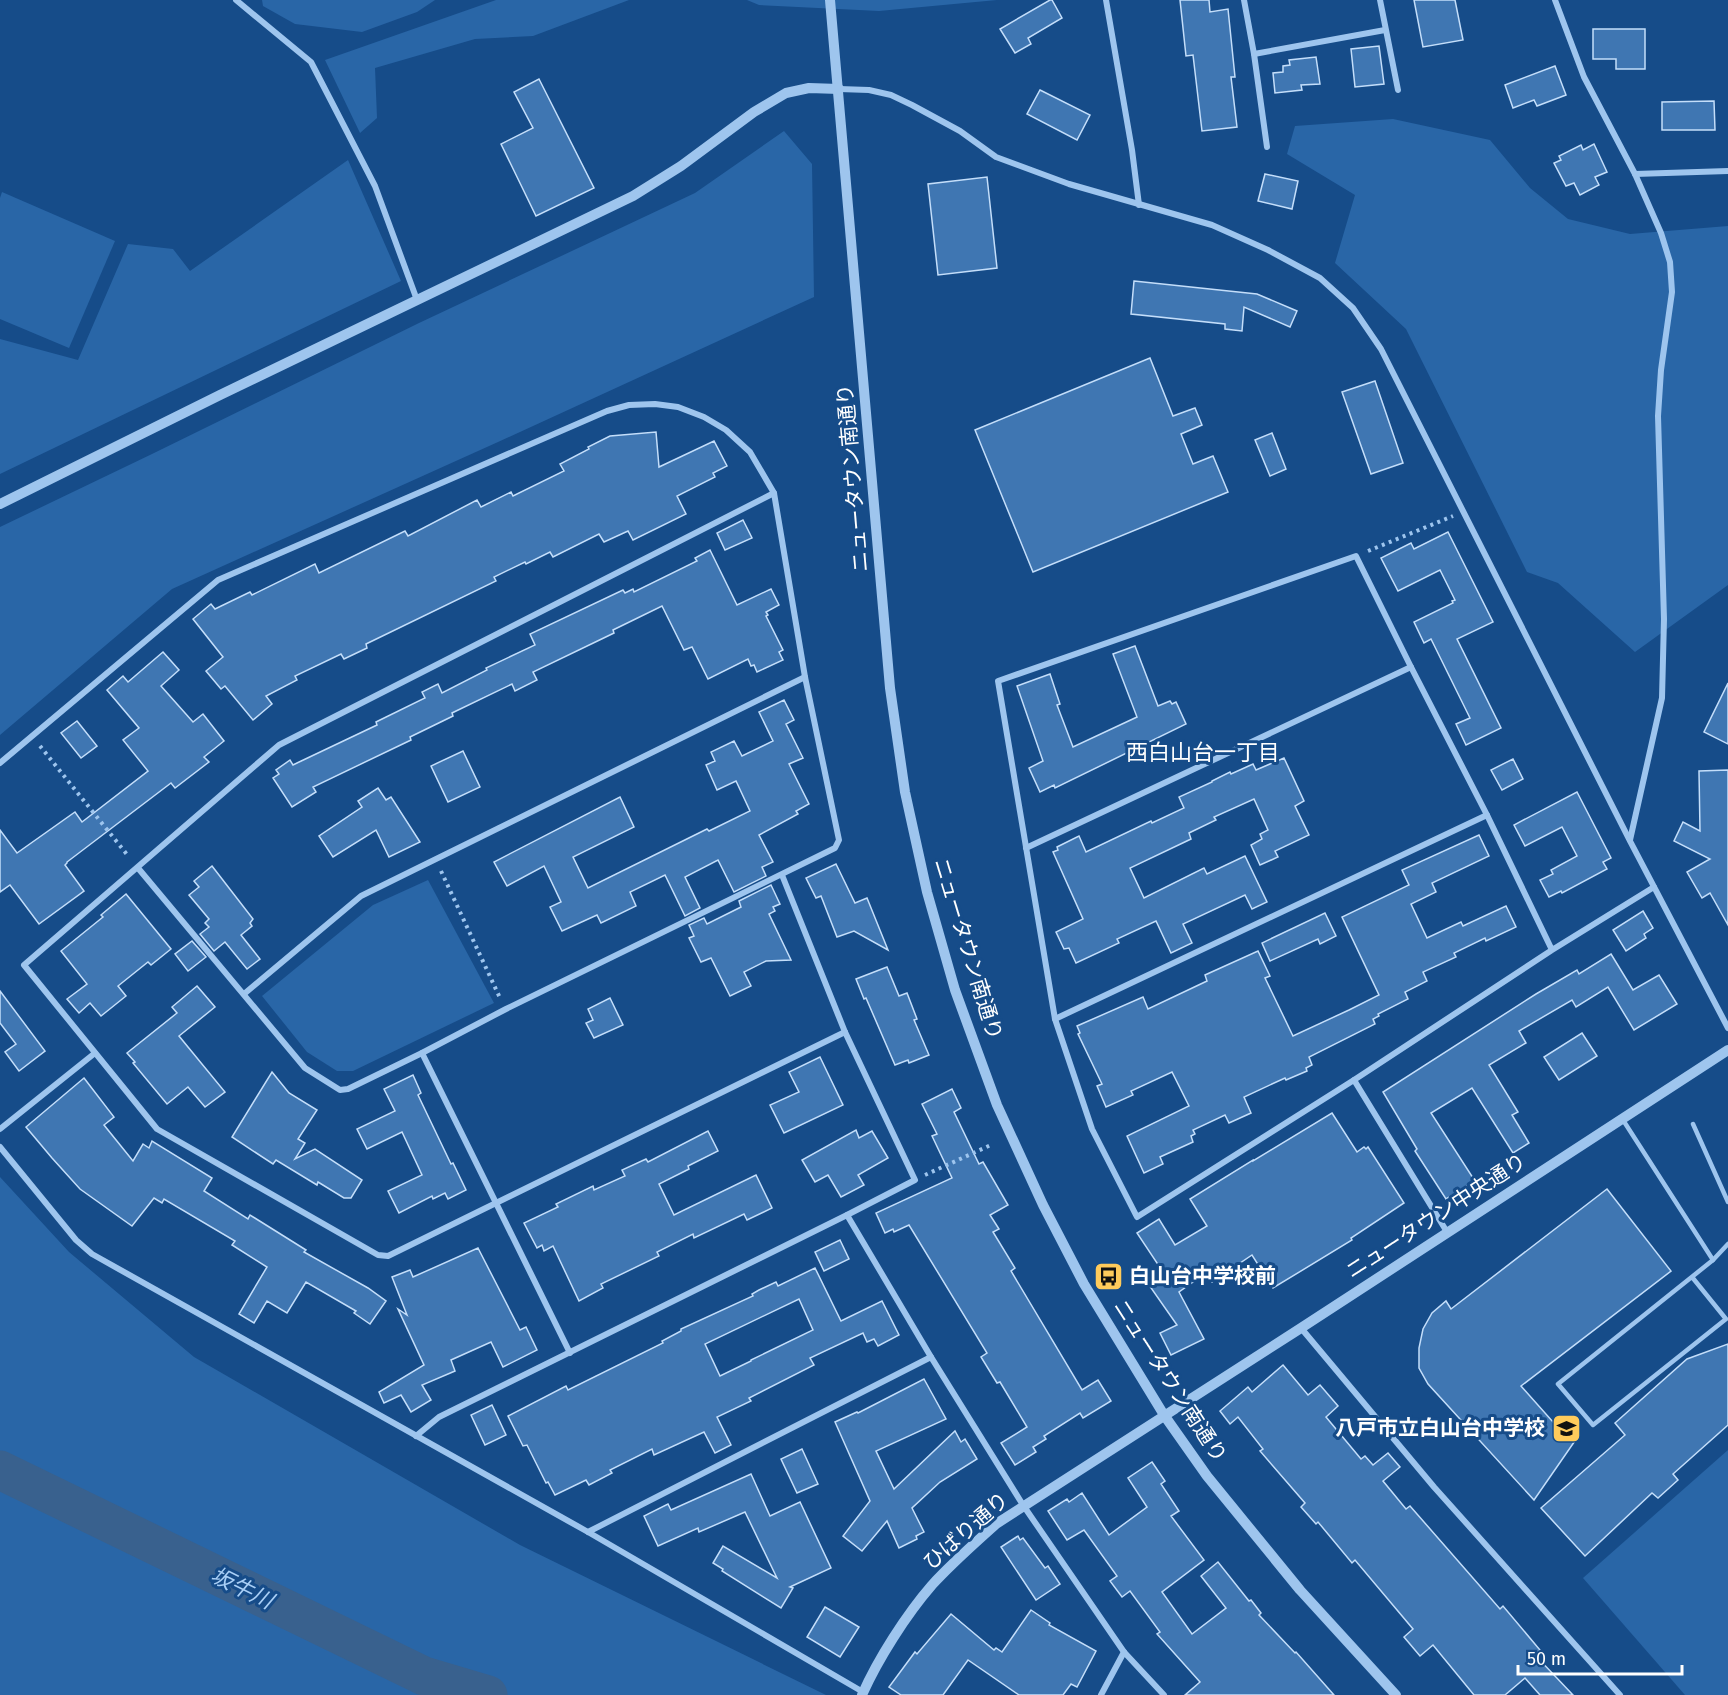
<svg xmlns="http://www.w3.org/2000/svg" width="1728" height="1695" font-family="'Fira Sans','Noto Sans JP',sans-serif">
  <rect width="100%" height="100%" fill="#164c89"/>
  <g fill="#2966a7">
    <polygon points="262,0 435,0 417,12 362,32 295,24 263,6"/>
    <polygon points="496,0 629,0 533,36 475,39 375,68 377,118 360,133 325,60"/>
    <polygon points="747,0 997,0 879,11 759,5"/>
    <polygon points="1393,119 1490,140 1530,188 1568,219 1630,234 1728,226 1728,585 1635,652 1558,583 1527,572 1406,329 1335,263 1355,195 1287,154 1295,126"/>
    <polygon points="784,131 812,164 814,297 498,442 172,589 0,735 0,527 152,454 419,323 695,193"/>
    <polygon points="348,160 401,281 0,474 0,339 78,360 128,244 173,249 190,271"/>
    <polygon points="2,192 115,241 69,348 0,319 0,198"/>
    <polygon points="428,880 494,1003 353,1071 337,1071 307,1052 262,996 373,905"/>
    <polygon points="0,1177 69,1252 194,1357 520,1545 826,1695 0,1695"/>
    <polygon points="1728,1450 1728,1695 1685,1695 1583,1578"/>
  </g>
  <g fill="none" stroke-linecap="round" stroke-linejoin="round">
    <polyline stroke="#39618e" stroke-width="39" points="0,1470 424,1676 488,1695"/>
  </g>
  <g fill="#3f76b2" stroke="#c4defa" stroke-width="1.5" fill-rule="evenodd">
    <polygon points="1050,0 1052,0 1062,18 1028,38 1031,44 1015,53 1000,29"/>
    <polygon points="1180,0 1209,0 1210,12 1228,9 1235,77 1231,77 1237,127 1202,131 1193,55 1186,56"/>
    <polygon points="1414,0 1455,0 1463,40 1423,47"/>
    <polygon points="1593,29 1645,29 1645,69 1616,69 1616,59 1593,59"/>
    <polygon points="1379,46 1384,84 1355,87 1351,49"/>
    <polygon points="1316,57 1320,84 1301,85 1302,90 1275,93 1273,73 1283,72 1283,66 1290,65 1289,60"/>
    <polygon points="1555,66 1566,95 1537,106 1534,100 1513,108 1505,85"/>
    <polygon points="539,79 594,188 536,216 501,144 533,128 514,92"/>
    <polygon points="1040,90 1090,115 1077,140 1027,114"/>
    <polygon points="1714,101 1715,130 1662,130 1662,102"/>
    <polygon points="1594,144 1607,172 1595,177 1599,185 1580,195 1574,183 1566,186 1554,163 1561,160 1559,156 1581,145 1583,150"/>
    <polygon points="1265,174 1298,181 1292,209 1258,201"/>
    <polygon points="987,177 997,268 938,275 928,184"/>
    <polygon points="1134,281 1257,294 1297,311 1290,327 1244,307 1242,331 1225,329 1225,324 1131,314"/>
    <polygon points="1150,358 1173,416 1195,408 1202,425 1181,434 1193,464 1213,456 1228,492 1033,572 975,430"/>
    <polygon points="1375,381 1403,463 1371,474 1342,392"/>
    <polygon points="656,432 659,467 714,441 727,466 713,473 715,477 677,496 686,514 633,540 628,531 604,542 599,534 553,557 550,552 526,564 525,562 494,577 496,581 366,644 367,648 344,659 341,654 295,676 297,680 266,696 272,704 253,720 225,686 221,689 206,671 223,657 193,619 211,604 215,609 250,592 252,595 315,564 319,573 405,531 408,536 477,500 481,507 511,492 513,496 564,471 560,464 589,449 588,447 610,436"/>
    <polygon points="1272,433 1286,469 1270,476 1255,440"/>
    <polygon points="743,520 752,538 725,550 717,533"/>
    <polygon points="1448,532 1493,622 1457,639 1501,728 1466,745 1456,724 1470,718 1431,639 1424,643 1414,622 1453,603 1452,601 1455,600 1440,570 1398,591 1381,558 1411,543 1414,549"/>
    <polygon points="710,550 737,605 771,589 779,605 766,612 768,615 766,616 783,650 779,652 783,660 757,672 754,665 751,666 748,659 708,679 692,647 684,650 662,606 613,630 614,633 533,672 537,680 515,691 512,684 452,713 453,716 410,737 411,740 313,787 316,792 292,807 273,778 279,774 276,770 290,760 293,765 297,763 377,725 376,722 425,698 422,692 438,684 442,693 487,670 486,668 535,645 530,634 623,590 625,593 633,589 634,592 697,561 695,558"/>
    <polygon points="1135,646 1158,706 1170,701 1172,704 1176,702 1186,724 1055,788 1054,785 1040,792 1029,768 1043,761 1017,686 1050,674 1060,704 1057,705 1073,747 1137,717 1113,654"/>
    <polygon points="163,652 179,670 161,686 193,722 203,714 224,741 204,757 209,762 175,788 171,783 67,862 67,863 65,865 84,891 39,924 10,885 0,892 0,830 17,853 75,812 82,822 148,771 123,740 139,728 107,690 123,676 128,682"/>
    <polygon points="1728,683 1728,744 1704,732"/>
    <polygon points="784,700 794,720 786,724 803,758 789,764 809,804 796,811 798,814 759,835 773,862 762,867 766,876 734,892 718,860 685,877 700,908 685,916 665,875 630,892 636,906 601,923 597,915 562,931 550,907 561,902 544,866 507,886 494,862 620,797 634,827 573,857 588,888 707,829 709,831 750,811 736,781 717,790 706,765 715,761 711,752 734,741 742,756 773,741 759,712"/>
    <polygon points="77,721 97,746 81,758 61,733"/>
    <polygon points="463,751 480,787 448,802 431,766"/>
    <polygon points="1284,758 1304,801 1295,806 1309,835 1275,851 1278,857 1260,865 1251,845 1262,839 1260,834 1268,830 1254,799 1214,817 1216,820 1189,833 1191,839 1130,868 1144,898 1204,868 1207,874 1245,856 1267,902 1252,909 1245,895 1183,924 1192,943 1171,953 1156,921 1117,939 1119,943 1076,963 1069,948 1064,949 1056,932 1083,919 1053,852 1058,850 1057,847 1079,836 1086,852 1151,821 1152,823 1184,808 1179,797 1212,782 1212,781 1230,772 1231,774 1253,764 1256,770"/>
    <polygon points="1513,759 1523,779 1502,790 1491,770"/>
    <polygon points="1728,770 1728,925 1710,893 1702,898 1687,872 1710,859 1674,841 1683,822 1700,831 1699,771"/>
    <polygon points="378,788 386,800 391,797 420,842 389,857 376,830 333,857 319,836 362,807 358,801"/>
    <polygon points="1577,792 1611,858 1603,862 1607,869 1562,893 1561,891 1549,897 1540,880 1553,874 1551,870 1577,856 1562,827 1525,846 1514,825"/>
    <polygon points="1479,835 1489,856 1432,883 1436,892 1411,904 1427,938 1461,922 1463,926 1506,906 1516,927 1486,941 1485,938 1454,953 1456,957 1423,972 1427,981 1405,992 1408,999 1378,1014 1379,1016 1373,1019 1375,1024 1309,1057 1312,1065 1306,1068 1307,1071 1286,1080 1285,1078 1244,1097 1251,1113 1229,1123 1225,1115 1193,1130 1195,1134 1191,1136 1193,1142 1160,1157 1163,1164 1144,1173 1127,1136 1189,1106 1172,1072 1131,1091 1133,1095 1106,1107 1097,1086 1102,1084 1078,1034 1080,1033 1077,1026 1143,997 1148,1009 1207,981 1205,975 1258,951 1270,976 1265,978 1293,1036 1349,1010 1379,995 1342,917 1409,885 1402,870"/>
    <polygon points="836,864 855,903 867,898 888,950 854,931 837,937 821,896 816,898 806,878"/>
    <polygon points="212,866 253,919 250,923 252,926 241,935 260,959 247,969 225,942 214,951 200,934 209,927 205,923 209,919 189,895 199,887 194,881"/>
    <polygon points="771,885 780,904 773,907 775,911 769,914 791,960 766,961 744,972 751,986 730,996 711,958 701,962 689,938 694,936 689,925 704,918 707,924 741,907 739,901"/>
    <polygon points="126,894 171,949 151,965 148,962 118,986 126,996 101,1016 90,1003 79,1013 67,999 87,984 61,951 103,917 101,915"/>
    <polygon points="1643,911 1653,928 1644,934 1646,938 1626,951 1613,930"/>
    <polygon points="1325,913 1336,936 1320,944 1318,939 1270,961 1262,943"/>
    <polygon points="192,941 206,957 188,971 175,954"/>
    <polygon points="1611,954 1633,990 1659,975 1677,1004 1634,1030 1608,987 1576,1007 1572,1000 1519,1031 1526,1043 1489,1065 1518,1112 1512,1115 1529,1143 1513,1153 1472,1088 1431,1113 1475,1181 1446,1199 1415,1151 1417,1149 1383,1092 1536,994 1577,970 1579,974"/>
    <polygon points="887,967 899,996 907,993 917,1019 914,1020 929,1055 909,1063 908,1060 895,1065 866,998 864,999 856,979"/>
    <polygon points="197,986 215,1007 179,1036 225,1092 205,1107 188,1087 167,1104 133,1063 135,1062 127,1053 177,1013 172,1007"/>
    <polygon points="0,991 45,1051 19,1071 5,1052 16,1044 0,1023"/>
    <polygon points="610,998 623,1025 594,1038 586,1023 593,1020 588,1009"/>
    <polygon points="1582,1033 1597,1056 1559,1080 1544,1057"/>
    <polygon points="820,1057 843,1105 784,1133 770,1105 799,1092 789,1072"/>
    <polygon points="272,1072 289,1093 317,1110 298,1139 305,1143 295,1159 315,1149 362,1180 351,1198 344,1198 318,1182 317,1185 276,1160 273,1164 232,1137"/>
    <polygon points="413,1075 421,1093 418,1095 451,1164 453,1163 466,1190 448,1199 445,1193 433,1199 432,1196 399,1213 388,1191 422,1175 402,1132 367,1149 357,1129 395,1111 384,1089"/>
    <polygon points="84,1078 114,1117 104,1125 133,1161 143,1144 149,1148 152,1141 212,1178 204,1191 248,1219 250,1215 306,1250 304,1252 368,1288 386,1301 370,1324 354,1313 356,1311 306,1282 287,1313 267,1301 254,1323 239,1314 267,1267 232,1245 235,1241 164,1199 162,1203 154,1198 132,1226 80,1189 52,1158 26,1127"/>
    <polygon points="952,1089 961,1108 954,1112 979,1164 983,1162 1008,1205 990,1215 999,1229 993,1232 1015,1268 1011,1271 1082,1390 1098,1380 1111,1401 1083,1418 1080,1413 1044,1436 1046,1439 1033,1447 1036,1452 1015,1465 1001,1443 1027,1427 1000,1382 997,1383 981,1357 987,1353 909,1225 894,1232 893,1229 885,1233 876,1213 952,1178 932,1136 937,1134 922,1104"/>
    <polygon points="1332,1113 1357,1152 1364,1147 1366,1149 1368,1147 1404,1203 1351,1238 1352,1240 1273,1288 1252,1255 1212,1282 1206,1273 1179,1292 1204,1339 1171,1355 1160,1333 1177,1325 1149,1285 1165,1275 1137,1233 1159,1219 1175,1245 1207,1226 1190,1199 1253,1160 1253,1161"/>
    <polygon points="856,1130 859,1138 872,1131 888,1158 858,1175 864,1185 841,1197 828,1175 815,1182 802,1160"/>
    <polygon points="708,1131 718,1151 688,1166 689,1169 659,1184 674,1215 756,1175 772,1208 747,1220 744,1214 694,1238 693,1234 657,1252 659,1256 601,1284 603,1288 579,1301 553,1246 544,1251 542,1245 537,1248 524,1223 558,1207 556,1204 593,1186 594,1190 625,1176 622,1170 646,1159 648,1162"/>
    <polygon points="1607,1189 1671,1271 1521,1386 1561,1431 1569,1424 1579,1435 1534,1500 1428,1384 1419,1368 1419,1348 1423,1329 1432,1313 1446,1301 1451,1309"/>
    <polygon points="840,1240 849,1259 824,1271 815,1252"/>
    <polygon points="478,1248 520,1330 526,1327 537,1350 503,1367 491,1342 451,1360 455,1371 422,1385 431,1400 411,1412 401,1395 384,1403 379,1392 424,1365 398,1309 407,1315 392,1277 410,1270 413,1277"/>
    <path d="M 815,1268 L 841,1321 L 882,1301 L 899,1335 L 878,1346 L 874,1339 L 867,1342 L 863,1333 L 810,1358 L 814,1365 L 749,1398 L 751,1401 L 717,1417 L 731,1445 L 715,1453 L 704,1432 L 654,1455 L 652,1449 L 610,1470 L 612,1473 L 589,1485 L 586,1480 L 555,1495 L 548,1482 L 546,1483 L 527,1445 L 523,1446 L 508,1416 L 566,1386 L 568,1390 L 663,1343 L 662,1341 L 681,1331 L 681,1329 L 753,1296 L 752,1294 L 759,1290 L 776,1282 L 778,1286 ZM 799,1299 L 813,1330 L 751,1360 L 751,1361 L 720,1376 L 705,1344 Z"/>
    <polygon points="1728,1344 1728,1425 1673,1474 1678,1480 1658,1498 1652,1493 1585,1556 1541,1508 1625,1435 1615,1423 1687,1359"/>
    <polygon points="1283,1365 1308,1395 1320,1385 1338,1406 1326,1417 1361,1459 1365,1456 1373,1465 1388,1453 1400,1467 1383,1481 1406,1509 1410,1506 1500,1609 1503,1606 1540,1650 1534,1654 1573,1695 1540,1695 1525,1678 1505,1695 1474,1695 1433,1645 1420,1656 1404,1637 1413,1629 1355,1560 1352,1563 1318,1522 1316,1524 1301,1507 1305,1503 1260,1451 1263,1449 1238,1417 1230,1424 1220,1411 1248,1387 1252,1392"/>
    <polygon points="924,1379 946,1419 876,1451 894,1489 955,1431 961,1442 965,1439 977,1459 940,1482 912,1508 924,1532 916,1536 917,1539 899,1548 887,1521 862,1551 843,1536 870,1501 835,1422 857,1412 858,1413"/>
    <polygon points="492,1405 506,1435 485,1445 471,1415"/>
    <polygon points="802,1449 818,1484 797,1493 781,1459"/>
    <polygon points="1152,1462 1165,1481 1161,1484 1179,1511 1171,1516 1204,1560 1162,1592 1192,1634 1226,1608 1201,1576 1218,1562 1249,1601 1251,1600 1261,1613 1259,1615 1295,1653 1296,1652 1334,1695 1185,1695 1200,1682 1157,1634 1160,1632 1130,1591 1122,1597 1110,1581 1117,1576 1084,1530 1067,1540 1048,1511 1067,1499 1069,1502 1082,1493 1109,1535 1147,1507 1128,1478"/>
    <polygon points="751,1474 770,1516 800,1502 831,1568 790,1587 793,1588 781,1608 722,1571 723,1569 713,1563 723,1546 777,1578 745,1512 699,1532 698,1528 658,1546 644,1516 668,1504 671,1510"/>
    <polygon points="1018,1536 1020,1540 1023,1538 1045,1568 1048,1566 1060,1584 1036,1600 1001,1547"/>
    <polygon points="825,1607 859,1627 840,1657 807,1637"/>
    <polygon points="1031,1610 1050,1623 1049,1625 1096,1651 1077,1687 1071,1684 1063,1695 1019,1695 968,1660 943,1695 901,1695 889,1687 915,1652 917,1654 951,1614 994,1650 996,1648 1002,1652"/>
  </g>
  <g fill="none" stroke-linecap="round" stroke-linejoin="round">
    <g stroke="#9ec5ee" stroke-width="4" stroke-dasharray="3 4.5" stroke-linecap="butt">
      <polyline points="1368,551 1453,516"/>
      <polyline points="40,746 129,857"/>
      <polyline points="441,871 500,998"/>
      <polyline points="925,1175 993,1144"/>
    </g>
    <g stroke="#9ec5ee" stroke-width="4.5">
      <polyline points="1623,1120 1713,1260 1558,1384 1593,1425 1726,1319 1692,1277"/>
      <polyline points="1693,1124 1728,1202"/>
      <polyline points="1713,1260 1728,1244"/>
    </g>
    <g stroke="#9ec5ee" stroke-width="6">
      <polyline points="236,0 311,62 375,186 417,300"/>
      <polyline points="1106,0 1132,150 1139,205"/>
      <polyline points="1244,0 1254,54 1267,147"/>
      <polyline points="1380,0 1398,90"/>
      <polyline points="1555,0 1584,77 1635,174 1661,233 1670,262 1672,292 1661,370 1658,416 1664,619 1662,698 1630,840"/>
      <polyline points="1254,54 1385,30"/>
      <polyline points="839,89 869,90 891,95 912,105 960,131 996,157 1069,184 1212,225 1268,250 1320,278 1353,308 1381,349 1630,841 1728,1028"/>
      <polyline points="1635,174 1728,171"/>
      <polyline points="774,493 279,745 24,965 157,1129 378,1255 388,1256 845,1032"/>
      <polyline points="0,763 218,580 607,411 629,405 655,404 678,407 704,417 726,430 750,452 774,493 805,677 839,840 835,848 506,1009 422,1053 348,1089 340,1090 305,1068 138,868"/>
      <polyline points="1026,848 1411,667"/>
      <polyline points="1552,950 1487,815 1411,667 1356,556 998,681 1055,1019 1092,1129 1137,1217 1354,1080 1552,950 1654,887"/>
      <polyline points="244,994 361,896 805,677"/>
      <polyline points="1055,1019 1487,815"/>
      <polyline points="422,1053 570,1353"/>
      <polyline points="1354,1080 1447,1232"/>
      <polyline points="0,1129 95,1053"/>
      <polyline points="0,1147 76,1240 92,1254 588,1532 863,1692"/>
      <polyline points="847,1215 931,1357 1023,1505 1124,1652 1164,1695"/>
      <polyline points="1301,1328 1434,1487 1620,1695"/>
      <polyline points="416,1436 439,1417 847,1215 915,1180 845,1032 782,875"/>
      <polyline points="588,1532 931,1357"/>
      <polyline points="1101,1695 1124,1652"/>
    </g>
    <g stroke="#9ec5ee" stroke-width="10">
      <polyline points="830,0 890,688 905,792 927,892 955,990 997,1105 1043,1205 1084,1284 1164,1415 1207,1476 1300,1590 1396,1695"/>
      <polyline points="0,504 220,395 633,196 681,166 754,112 786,93 809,88 839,89"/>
      <path d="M 862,1695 C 878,1659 906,1615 932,1585 C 952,1563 974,1544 996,1524 L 1301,1328 L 1728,1050"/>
    </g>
  </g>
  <defs>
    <symbol id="bus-square" viewBox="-11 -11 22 22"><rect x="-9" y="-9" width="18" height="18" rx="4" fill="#ffcb5b" stroke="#164c89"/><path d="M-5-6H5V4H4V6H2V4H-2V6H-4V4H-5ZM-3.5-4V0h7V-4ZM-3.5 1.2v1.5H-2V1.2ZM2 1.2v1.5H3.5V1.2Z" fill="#111"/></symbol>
    <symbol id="school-square" viewBox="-11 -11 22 22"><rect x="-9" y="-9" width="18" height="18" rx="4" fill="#ffcb5b" stroke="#164c89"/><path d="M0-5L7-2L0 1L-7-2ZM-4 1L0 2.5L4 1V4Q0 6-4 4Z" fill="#111"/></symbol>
  </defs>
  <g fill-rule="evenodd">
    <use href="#bus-square" x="1092" y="1260" width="33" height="33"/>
    <use href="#school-square" x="1550" y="1412" width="33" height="33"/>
  </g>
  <g text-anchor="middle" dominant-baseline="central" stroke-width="6" stroke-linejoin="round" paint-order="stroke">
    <g font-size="21" fill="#fff" stroke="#164c89">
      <text transform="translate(853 478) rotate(-95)">ニュータウン南通り</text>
      <text transform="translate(968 949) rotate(73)">ニュータウン南通り</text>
      <text transform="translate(1436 1216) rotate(-33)">ニュータウン中央通り</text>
      <text transform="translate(1170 1381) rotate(57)">ニュータウン南通り</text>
      <text transform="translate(966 1531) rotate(-41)">ひばり通り</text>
    </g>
    <g font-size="21" font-weight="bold" fill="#fff" stroke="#164c89" text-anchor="start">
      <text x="1129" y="1276">白山台中学校前</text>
      <text x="1545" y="1428" text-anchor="end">八戸市立白山台中学校</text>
    </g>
    <g font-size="22" fill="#fff" stroke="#164c89">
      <text x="1203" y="752">西白山台一丁目</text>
    </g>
    <g font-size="22" font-style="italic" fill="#a9cff6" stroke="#164c89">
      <text transform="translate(242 1588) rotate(26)">坂牛川</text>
    </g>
  </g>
  <path d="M1518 1665v9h164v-9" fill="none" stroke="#ffffff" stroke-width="3"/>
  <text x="1527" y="1665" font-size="18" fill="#ffffff" stroke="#164c89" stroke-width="4.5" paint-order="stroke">50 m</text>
</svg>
